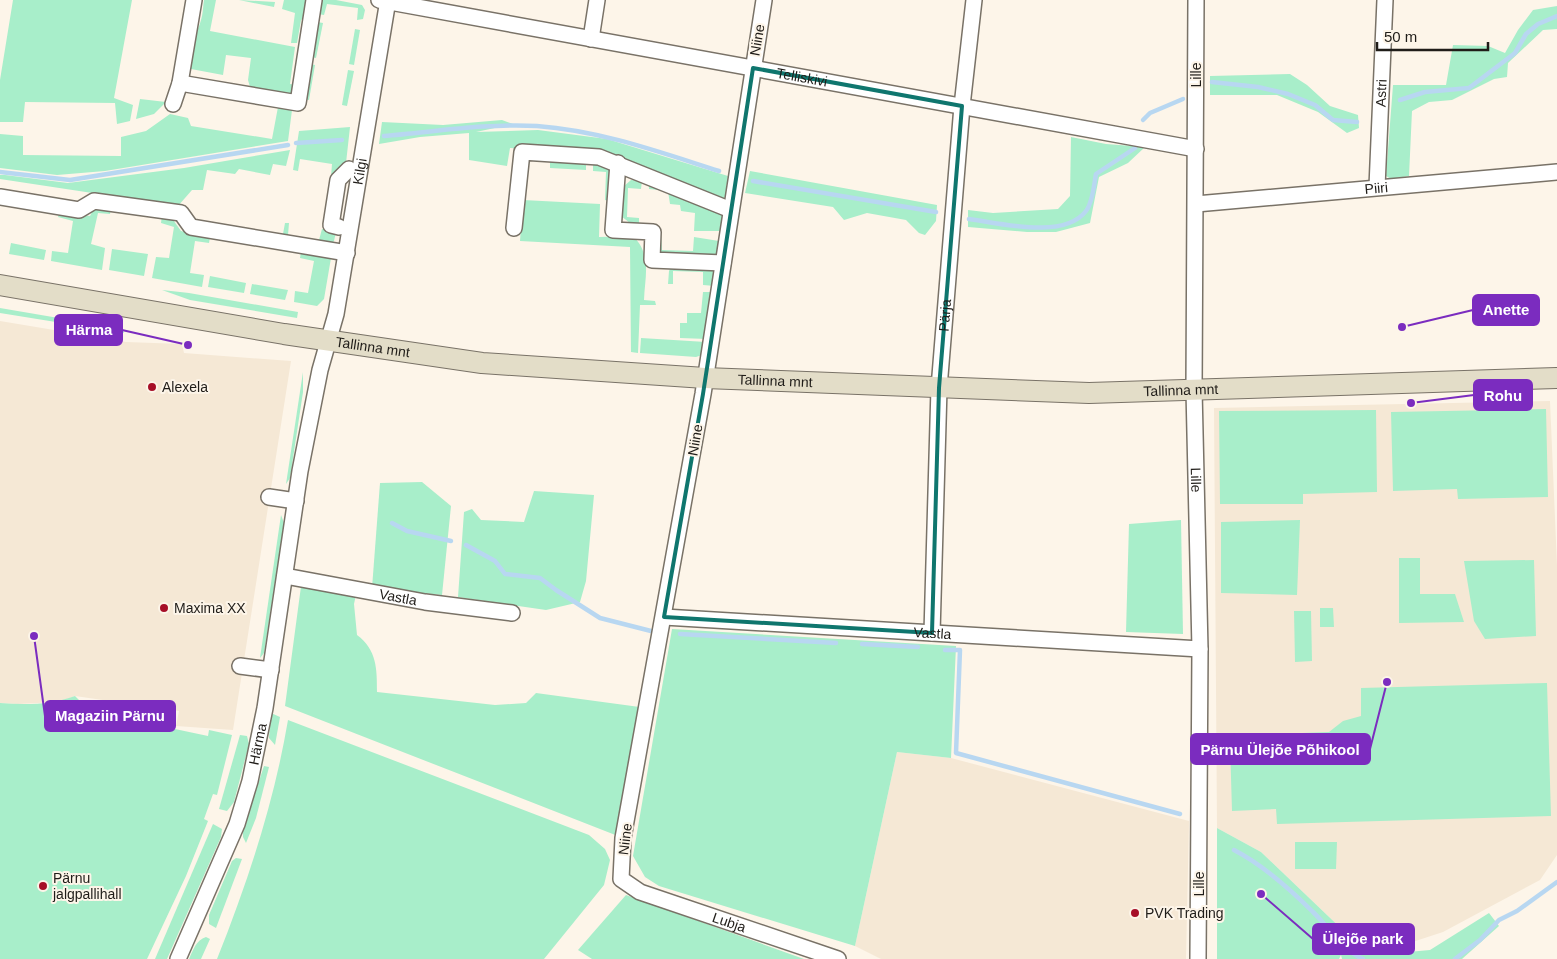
<svg xmlns="http://www.w3.org/2000/svg" width="1557" height="959" font-family="Arial,sans-serif">
  <rect width="100%" height="100%" fill="#fdf5e9"/>
  <g fill="#f5e8d5">
    <polygon points="0,321 126,342 182,344 184,353 291,361 233,730 176,726 179,711 75,696 58,702 18,704 0,703"/>
    <polygon points="1550,401 1557,565 1557,855 1540,880 1443,932 1388,950 1366,945 1350,937 1261,852 1217,828 1214,408"/>
    <polygon points="897,752 951,758 1189,821 1186,959 881,959 855,946"/>
  </g>
  <g fill="#a8eeca">
    <polygon points="13,0 132,0 114,98 133,105 130,121 117,124 115,103 25,102 23,122 0,122 0,80"/>
    <path d="M 204,0 L 216,0 L 210,31 L 295,47 L 290,84 L 298,85 L 290,95 L 250,87 L 248,80 L 251,58 L 226,55 L 223,75 L 191,69 C 182,52 197,36 201,20 C 203,14 203,6 204,0 Z"/>
    <polygon points="239,0 275,2 274,7"/>
    <polygon points="284,0 310,0 310,14 301,20 297,43 291,43 295,13 282,9"/>
    <polygon points="322,0 336,0 362,5 365,10 363,19 357,20 358,8 327,4 324,15 318,14"/>
    <polygon points="1557,6 1557,29 1543,30 1508,63 1507,77 1494,79 1452,100 1429,102 1412,111 1409,176 1391,179 1386,176 1393,85 1446,85 1453,45 1488,46 1505,53 1518,30 1533,10"/>
    <polygon points="317,22 323,23 316,58 312,57"/>
    <polygon points="355,29 360,30 354,65 349,64"/>
    <polygon points="310,64 315,65 309,100 304,99"/>
    <polygon points="348,70 354,71 347,106 342,105"/>
    <polygon points="1290,74 1307,85 1330,106 1358,115 1359,128 1347,133 1318,112 1277,95 1210,95 1210,76"/>
    <polygon points="140,99 166,102 154,114 136,119"/>
    <polygon points="278,107 292,110 288,141 105,171 57,175 0,168 0,134 23,136 23,155 121,156 121,137 146,131 170,114 188,118 191,126 272,139"/>
    <polygon points="502,120 513,124 476,132 538,130 607,139 728,176 724,202 572,151 510,148 507,166 469,160 469,133 420,137 379,144 382,122 443,125"/>
    <polygon points="350,127 346,163 336,176 331,177 332,164 300,159 298,171 293,170 299,131"/>
    <polygon points="1071,137 1106,144 1145,147 1128,163 1099,177 1090,223 1056,232 1027,232 968,227 968,210 993,213 1058,209 1070,196"/>
    <polygon points="290,150 286,166 273,164 270,175 239,169 235,174 207,170 203,190 192,190 178,206 0,179 0,175 5,175 68,183 184,168"/>
    <polygon points="550,161 586,163 586,170 550,168"/>
    <polygon points="593,164 604,165 611,173 609,201 605,200 606,172 593,171"/>
    <polygon points="750,171 937,205 936,221 925,235 919,233 906,220 867,213 844,220 833,207 745,193"/>
    <polygon points="631,180 642,181 641,189 628,188 627,217 639,218 639,223 630,223 621,216 623,187"/>
    <polygon points="649,181 717,212 723,216 720,231 694,231 695,213 681,211 680,205 670,204 668,191 649,189"/>
    <path d="M 523,200 L 600,204 L 599,237 L 633,236 C 652,255 645,275 644,300 L 655,301 L 656,305 L 640,305 L 638,353 L 631,352 L 630,247 L 520,241 Z"/>
    <polygon points="94,208 111,209 110,214 98,213 91,244 105,248 102,270 51,261 52,251 68,253 73,221 58,217 60,211 90,216"/>
    <polygon points="162,215 171,217 181,231 210,237 209,243 195,241 190,273 204,275 202,287 152,278 156,257 169,258 174,227 161,223"/>
    <polygon points="285,223 289,223 288,235 319,240 322,229 336,232 334,241 330,245 290,239 283,234"/>
    <polygon points="661,236 662,250 693,251 694,237 719,241 718,255 713,257 663,254 660,251 658,237"/>
    <polygon points="11,243 46,250 44,260 9,254"/>
    <polygon points="112,249 148,254 144,276 109,270"/>
    <polygon points="301,252 331,258 324,299 317,306 294,302 295,291 308,293 314,261 300,258"/>
    <polygon points="671,267 717,270 715,286 703,285 703,272 673,271 673,284 668,284 669,271"/>
    <polygon points="210,276 246,283 244,293 208,287"/>
    <polygon points="252,284 288,290 285,300 250,294"/>
    <polygon points="162,290 189,293 298,312 297,318 190,300"/>
    <polygon points="703,292 713,292 707,339 680,338 680,323 687,323 687,313 701,313"/>
    <polygon points="0,308 123,329 124,333 0,313"/>
    <polygon points="641,338 706,342 705,354 696,357 640,353"/>
    <polygon points="303,372 303,392 290,478 286,484"/>
    <polygon points="1546,409 1548,497 1458,499 1457,489 1393,491 1391,412"/>
    <polygon points="1376,410 1377,492 1303,494 1303,504 1220,504 1219,411"/>
    <polygon points="422,482 451,506 442,595 372,588 380,483"/>
    <polygon points="534,491 594,495 586,581 580,602 546,610 458,597 464,512 472,509 481,520 524,522"/>
    <polygon points="281,515 284,523 264,653 260,658"/>
    <polygon points="1181,520 1183,634 1126,632 1129,524"/>
    <polygon points="1300,520 1297,595 1221,593 1221,522"/>
    <polygon points="1399,558 1420,558 1420,594 1455,594 1464,622 1399,623"/>
    <polygon points="1534,560 1536,636 1485,639 1474,621 1464,561"/>
    <path d="M 302,579 L 357,590 L 354,604 L 357,635 C 377,650 377,669 377,692 L 495,705 L 526,703 L 536,693 L 647,708 L 623,838 L 285,706 Z"/>
    <polygon points="1320,608 1333,608 1334,627 1320,627"/>
    <polygon points="1294,611 1311,611 1312,661 1295,662"/>
    <polygon points="672,629 956,646 951,758 897,752 855,946 659,886 645,877 633,856"/>
    <polygon points="1547,683 1551,816 1277,824 1276,809 1232,811 1230,743 1274,741 1275,734 1329,732 1343,721 1361,716 1361,688"/>
    <path d="M 75,696 L 90,711 L 208,736 L 209,730 L 232,735 L 217,795 L 213,794 L 204,819 L 208,821 L 186,876 L 147,959 L 0,959 L 0,703 C 25,705 51,705 75,696 Z"/>
    <polygon points="271,713 280,717 275,745 269,738"/>
    <path d="M 288,720 L 589,835 L 605,849 L 610,860 L 604,885 L 544,959 L 217,959 C 248,881 274,803 288,720 Z"/>
    <polygon points="240,735 247,736 249,744 234,802 227,811 219,809"/>
    <polygon points="264,766 269,767 256,818 246,843 243,837 243,829"/>
    <polygon points="213,824 222,829 221,837 167,959 155,959"/>
    <polygon points="1217,828 1261,852 1350,937 1349,940 1351,942 1386,954 1430,950 1489,913 1499,926 1462,959 1342,959 1341,955 1339,959 1217,959"/>
    <polygon points="1295,842 1337,842 1336,869 1295,869"/>
    <polygon points="236,858 242,859 216,928 209,924 209,915 232,861"/>
    <polygon points="626,895 804,959 592,959 578,950"/>
    <path d="M 206,937 L 210,939 L 201,959 L 189,959 C 193,950 196,940 206,937 Z"/>
  </g>
  <g fill="none" stroke-linecap="round" stroke-linejoin="round">
    <g stroke="#b8d7f1" stroke-width="4.5">
      <polyline points="1212,82 1258,87 1288,94 1315,105 1333,120 1357,122"/>
      <polyline points="1400,100 1425,92 1469,88 1515,53 1526,34 1538,24 1557,16"/>
      <polyline points="1143,120 1150,113 1183,99"/>
      <path d="M 384,136 C 434,132 487,123 537,126 C 602,131 659,152 719,171"/>
      <polyline points="296,143 342,140"/>
      <polyline points="0,172 70,180 288,145"/>
      <polyline points="753,181 936,212"/>
      <path d="M 969,219 C 1000,223 1064,240 1086,211 C 1093,202 1094,184 1096,174 L 1135,148"/>
      <polyline points="392,523 407,531 451,541"/>
      <polyline points="466,545 495,561 505,574 540,578 556,590 600,618 651,631"/>
      <polyline points="680,634 836,643"/>
      <polyline points="862,644 918,647"/>
      <polyline points="945,650 960,650 956,753 1180,814"/>
      <path d="M 1234,850 C 1263,865 1289,888 1313,912 C 1330,928 1340,949 1363,959"/>
      <polyline points="1455,959 1480,940 1499,920 1517,911 1557,882"/>
    </g>
    <defs>
      <g id="street">
        <path id="s1" d="M 379,0 L 1196,149"/>
        <path id="s2" d="M 764,0 L 703,394 L 623,838 L 621,879 L 640,892 L 838,959"/>
        <path id="s3" d="M 1196,0 L 1194,390 L 1200,649 L 1198,959"/>
        <polyline points="591,39 597,0"/>
        <polyline points="180,83 298,103 314,0"/>
        <polyline points="173,104 180,83 194,0"/>
        <polyline points="618,163 613,230 653,232 652,260 723,263"/>
        <path id="s4" d="M 1377,187 L 1385,0"/>
        <polyline points="0,197 79,210 94,201 181,213 191,227 347,253"/>
        <path id="s5" d="M 1196,204 L 1557,172"/>
        <polyline points="339,227 331,225 338,180 349,169"/>
        <polyline points="514,228 522,152 599,157 731,210"/>
        <polyline points="269,497 296,501"/>
        <path id="s6" d="M 285,576 L 425,602 L 512,613"/>
        <path id="s7" d="M 664,617 L 1200,649"/>
        <path id="s8" d="M 932,633 L 939,388 L 962,106 L 974,0"/>
        <polyline points="240,666 271,670"/>
        <path id="s9" d="M 178,959 L 237,824 L 250,781 L 265,708 L 300,471 L 320,370 L 336,314 L 388,0"/>
      </g>
      <g id="secondary">
        <path id="s10" d="M 0,285 L 284,334 L 482,363 L 705,378 L 1089,393 L 1557,378"/>
      </g>
    </defs>
    <use href="#street" stroke="#797267" stroke-width="18"/>
    <use href="#secondary" stroke="#797267" stroke-width="22"/>
    <use href="#street" stroke="#fff" stroke-width="15"/>
    <use href="#secondary" stroke="#e3ddc8" stroke-width="20"/>
  </g>
  <path fill="none" stroke="#0f766e" stroke-width="4" stroke-linejoin="round" d="M 753,68 L 962,106 L 939,388 L 932,633 L 664,617 L 703,394 Z"/>
  <g fill="#a60e27" stroke="#fdf5e9" stroke-width="2">
    <circle cx="152" cy="387" r="5"/>
    <circle cx="164" cy="608" r="5"/>
    <circle cx="43" cy="886" r="5"/>
    <circle cx="1135" cy="913" r="5"/>
  </g>
  <g text-anchor="middle" dominant-baseline="central" stroke-width="4" stroke-linejoin="round" paint-order="stroke">
    <g font-size="14" fill="#201d19" stroke="#fdf5e9">
      <text transform="translate(757 40) rotate(-80)">Niine</text>
      <text transform="translate(1196 75) rotate(-90)">Lille</text>
      <text stroke="none"><textPath href="#s1" startOffset="430">Telliskivi</textPath></text>
      <text stroke="none"><textPath href="#s4" startOffset="94">Astri</textPath></text>
      <text stroke="none"><textPath href="#s9" startOffset="812">Kilgi</textPath></text>
      <text stroke="none"><textPath href="#s5" startOffset="181">Piiri</textPath></text>
      <text stroke="none"><textPath href="#s8" startOffset="318">Pärja</textPath></text>
      <text stroke="none"><textPath href="#s10" startOffset="378">Tallinna mnt</textPath></text>
      <text stroke="none"><textPath href="#s10" startOffset="782">Tallinna mnt</textPath></text>
      <text stroke="none"><textPath href="#s10" startOffset="1188">Tallinna mnt</textPath></text>
      <text transform="translate(695 440) rotate(-80)">Niine</text>
      <text stroke="none"><textPath href="#s3" startOffset="480">Lille</textPath></text>
      <text stroke="none"><textPath href="#s6" startOffset="115">Vastla</textPath></text>
      <text stroke="none"><textPath href="#s7" startOffset="269">Vastla</textPath></text>
      <text stroke="none"><textPath href="#s9" startOffset="230">Härma</textPath></text>
      <text transform="translate(625 839) rotate(-83)">Niine</text>
      <text transform="translate(1199 884) rotate(-90)">Lille</text>
      <text stroke="none"><textPath href="#s2" startOffset="1008">Lubja</textPath></text>
    </g>
    <g font-size="14" fill="#201d19" stroke="#fdf5e9" text-anchor="start">
      <text x="162" y="387">Alexela</text>
      <text x="174" y="608">Maxima XX</text>
      <text x="53" y="878">Pärnu<tspan x="53" dy="16">jalgpallihall</tspan></text>
      <text x="1145" y="913">PVK Trading</text>
    </g>
  </g>
  <path fill="none" stroke="#7b2cbf" stroke-width="2" d="M1402 327L1473 310M188 345L122 330M1411 403L1474 395M34 636L45 716M1387 682L1370 749M1261 894L1313 939"/>
  <g fill="#7b2cbf" stroke="#fdf5e9" stroke-width="2">
    <circle cx="1402" cy="327" r="5"/>
    <circle cx="188" cy="345" r="5"/>
    <circle cx="1411" cy="403" r="5"/>
    <circle cx="34" cy="636" r="5"/>
    <circle cx="1387" cy="682" r="5"/>
    <circle cx="1261" cy="894" r="5"/>
  </g>
  <g fill="#7b2cbf" stroke="#7b2cbf" stroke-width="2">
    <rect x="1473" y="295" width="66" height="30" rx="5"/>
    <rect x="55" y="315" width="67" height="30" rx="5"/>
    <rect x="1474" y="380" width="58" height="30" rx="5"/>
    <rect x="45" y="701" width="130" height="30" rx="5"/>
    <rect x="1191" y="734" width="179" height="30" rx="5"/>
    <rect x="1313" y="924" width="101" height="30" rx="5"/>
  </g>
  <g font-size="15" text-anchor="middle" font-weight="bold" fill="#fff">
    <text x="1506" y="315">Anette</text>
    <text x="89" y="335">Härma</text>
    <text x="1503" y="401">Rohu</text>
    <text x="110" y="721">Magaziin Pärnu</text>
    <text x="1280" y="755">Pärnu Ülejõe Põhikool</text>
    <text x="1363" y="944">Ülejõe park</text>
  </g>
  <path d="M1377 42v8h111v-8" fill="none" stroke="#201d19" stroke-width="2.5"/>
  <text x="1384" y="42" font-size="15" fill="#201d19" stroke="#fdf5e9" stroke-width="4" paint-order="stroke">50 m</text>
</svg>
